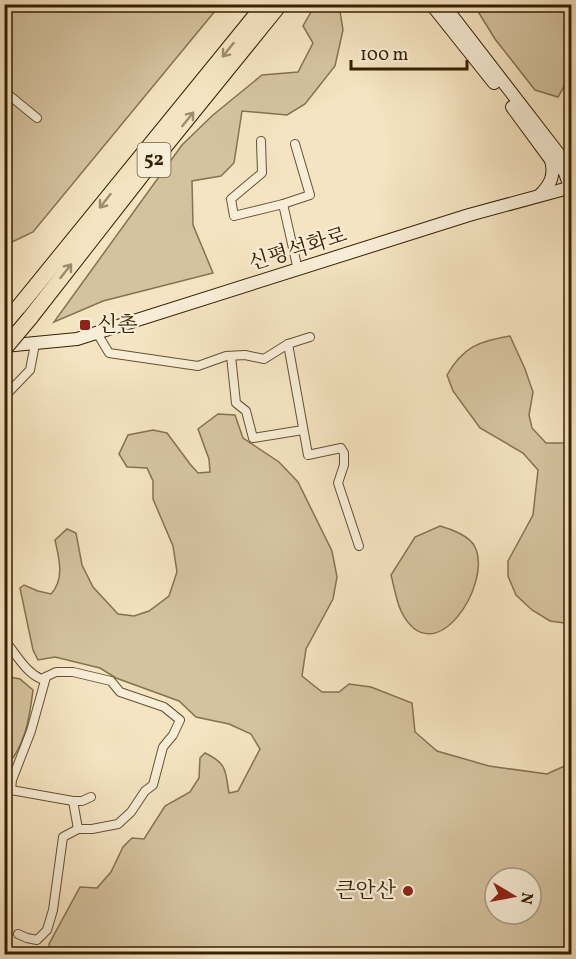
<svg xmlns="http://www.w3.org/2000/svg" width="576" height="959" font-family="Vollkorn,'Noto Serif KR',serif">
  <rect width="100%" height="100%" fill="#f5e4c1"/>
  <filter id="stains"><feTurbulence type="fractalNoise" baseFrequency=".00333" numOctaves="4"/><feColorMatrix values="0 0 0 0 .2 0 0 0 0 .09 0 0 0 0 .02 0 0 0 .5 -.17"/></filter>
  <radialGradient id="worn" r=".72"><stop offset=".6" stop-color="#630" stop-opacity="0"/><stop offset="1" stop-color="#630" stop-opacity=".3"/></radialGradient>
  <g fill="#d5c3a0" stroke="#867250" stroke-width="1.5" fill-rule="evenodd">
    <polygon points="5,5 220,5 33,232 8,244 5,244"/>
    <polygon points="315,5 339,5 343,30 335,66 305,104 287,115 242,111 234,163 221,176 192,181 193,225 213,273 103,301 54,322 182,145 213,115 262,75 298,72 313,43 303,26"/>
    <polygon points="474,5 571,5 571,74 558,97 535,90 495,39"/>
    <path d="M 510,336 L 525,369 L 533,392 L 529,415 L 532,428 L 546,443 L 571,443 L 571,624 L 550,621 L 532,610 L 516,595 L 508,576 L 508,561 L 533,515 L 538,470 L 523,453 L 480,428 L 453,391 L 447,375 C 463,347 479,341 510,336 Z"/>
    <path d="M 218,414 L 235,415 L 243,438 L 279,462 L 298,482 L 332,551 L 337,577 L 333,599 L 306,649 L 302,676 L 322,692 L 339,692 L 349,684 L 371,687 L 412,703 L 415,732 L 437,751 L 489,766 L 547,774 L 571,763 L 571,954 L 50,954 L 49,944 L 80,887 L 97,888 L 111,872 L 123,847 L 132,838 L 144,839 L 165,806 L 190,792 L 199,778 L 200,758 L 205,753 C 228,764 225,771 229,793 L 238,791 L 260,749 L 251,734 L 229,724 L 196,717 L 179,701 L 116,678 L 100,668 L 55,657 L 38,660 L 33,650 L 20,588 L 24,585 L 38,591 L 51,594 C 65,579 59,558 55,540 L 67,529 L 76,533 L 82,565 L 93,587 L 118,614 L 134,616 L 149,611 L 169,596 L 177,572 L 173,546 L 153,499 L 153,481 L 147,468 L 127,467 L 119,454 L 128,435 L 153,430 L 167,433 L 190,464 L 198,473 L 210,472 L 209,459 L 198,429 ZM 495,878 L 531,878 L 531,914 L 495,914 Z"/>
    <path d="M 440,526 C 451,529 470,536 475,547 C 493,585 433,676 401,611 C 396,600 394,586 391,575 L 415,537 Z"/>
    <path d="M 5,676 L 20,679 L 33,690 C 30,713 27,737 13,758 L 5,756 Z"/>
  </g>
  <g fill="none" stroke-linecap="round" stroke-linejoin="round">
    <defs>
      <g id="street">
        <polyline points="4,91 37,118"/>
        <polyline points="261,141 262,173 231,199 234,216 283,204"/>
        <polyline points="295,144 310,195 283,204 298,270"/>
        <polyline points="97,333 109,353 198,366 226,356 245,355 264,359 288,344 310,337"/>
        <polyline points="288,344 308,455 341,448 344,453 344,465 338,483 359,546"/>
        <polyline points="231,356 236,403 246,411 253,438 303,430"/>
        <polyline points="4,397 30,370 35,344"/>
        <path d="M 4,640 C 16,653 24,671 41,679 L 56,672 L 73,672 L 111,681 L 120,692 L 164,707 L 180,720 L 173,735 L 163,747 L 153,785 L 145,791 L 131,812 L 118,824 L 92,829 L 78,829 L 63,837 L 53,910 L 47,930 L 37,940 L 27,938 L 18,934"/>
        <polyline points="11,790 12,780 31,731 46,677"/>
        <polyline points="4,793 11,790 73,801 82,801 91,797"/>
        <polyline points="73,801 78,829"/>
      </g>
      <g id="secondary">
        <polyline points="431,4 494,83"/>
        <polyline points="443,4 558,153 570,187"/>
        <polyline points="512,107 551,160 563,170"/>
        <path d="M 540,195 C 551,184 555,175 551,160"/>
        <polyline points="4,346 77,339 469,215 572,187"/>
      </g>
      <g id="highway">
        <polyline points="30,318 144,172 280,4"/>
        <polyline points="4,325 265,4"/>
      </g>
    </defs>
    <use href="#street" stroke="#665131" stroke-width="10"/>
    <use href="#secondary" stroke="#362001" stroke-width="14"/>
    <use href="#highway" stroke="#362001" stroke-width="17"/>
    <use href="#street" stroke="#f8edd7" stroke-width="8"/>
    <use href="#secondary" stroke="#f8edd7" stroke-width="12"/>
    <use href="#highway" stroke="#f5e4c1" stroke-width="15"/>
    <defs>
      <polyline id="highway-bridge" points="4,349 30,318"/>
    </defs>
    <use href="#highway-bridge" stroke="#362001" stroke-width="17" stroke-linecap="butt"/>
    <use href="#highway-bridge" stroke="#f5e4c1" stroke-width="15"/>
  </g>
  <defs><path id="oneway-shaft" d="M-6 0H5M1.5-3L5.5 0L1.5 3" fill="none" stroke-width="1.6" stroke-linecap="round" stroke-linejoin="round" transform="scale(1.5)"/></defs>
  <g stroke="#9f8c6b">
    <use href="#oneway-shaft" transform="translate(228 50) rotate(129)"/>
    <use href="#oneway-shaft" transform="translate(188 119) rotate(-51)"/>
    <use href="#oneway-shaft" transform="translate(105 201) rotate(128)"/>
    <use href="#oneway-shaft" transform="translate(66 271) rotate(-52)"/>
  </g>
  <g fill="#8f2418" stroke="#f8edd7" stroke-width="2">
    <rect x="79" y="319" width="12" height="12" rx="3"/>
    <circle cx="408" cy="891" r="6"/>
  </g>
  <g text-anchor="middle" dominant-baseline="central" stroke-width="4.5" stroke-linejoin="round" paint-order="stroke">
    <rect fill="#f8edd7" stroke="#705e41" stroke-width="1.5" x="137.5" y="143" width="33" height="34" rx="4.5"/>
    <g font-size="20" font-weight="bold" fill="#362001">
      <text x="154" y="160">52</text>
    </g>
    <g font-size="21" fill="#362001" stroke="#f8edd7">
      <text transform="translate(298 250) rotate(-17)">신평석화로</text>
    </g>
    <g font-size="21" fill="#362001" stroke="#f8edd7" text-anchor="start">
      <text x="97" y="325">신촌</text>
      <text x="396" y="891" text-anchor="end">큰안산</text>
    </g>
  </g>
  <rect width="576" height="959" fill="none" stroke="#f5e4c1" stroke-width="24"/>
  <rect x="6" y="6" width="564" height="947" fill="none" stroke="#362001" stroke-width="3"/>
  <rect x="12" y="12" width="552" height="935" fill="none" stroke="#362001" stroke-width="1.5"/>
  <g transform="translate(513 896) rotate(100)"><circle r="28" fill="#f8edd7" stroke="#aa9b81" stroke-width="1.5"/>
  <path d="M0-4.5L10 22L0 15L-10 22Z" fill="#8f2418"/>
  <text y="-9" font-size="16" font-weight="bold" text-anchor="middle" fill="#362001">N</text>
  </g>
  <path d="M351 60v9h116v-9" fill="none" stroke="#362001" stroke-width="3"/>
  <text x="360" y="60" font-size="18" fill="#362001" stroke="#f8edd7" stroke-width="4.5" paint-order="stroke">100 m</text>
  <rect width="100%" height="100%" filter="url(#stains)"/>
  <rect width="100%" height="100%" fill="url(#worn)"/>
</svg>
